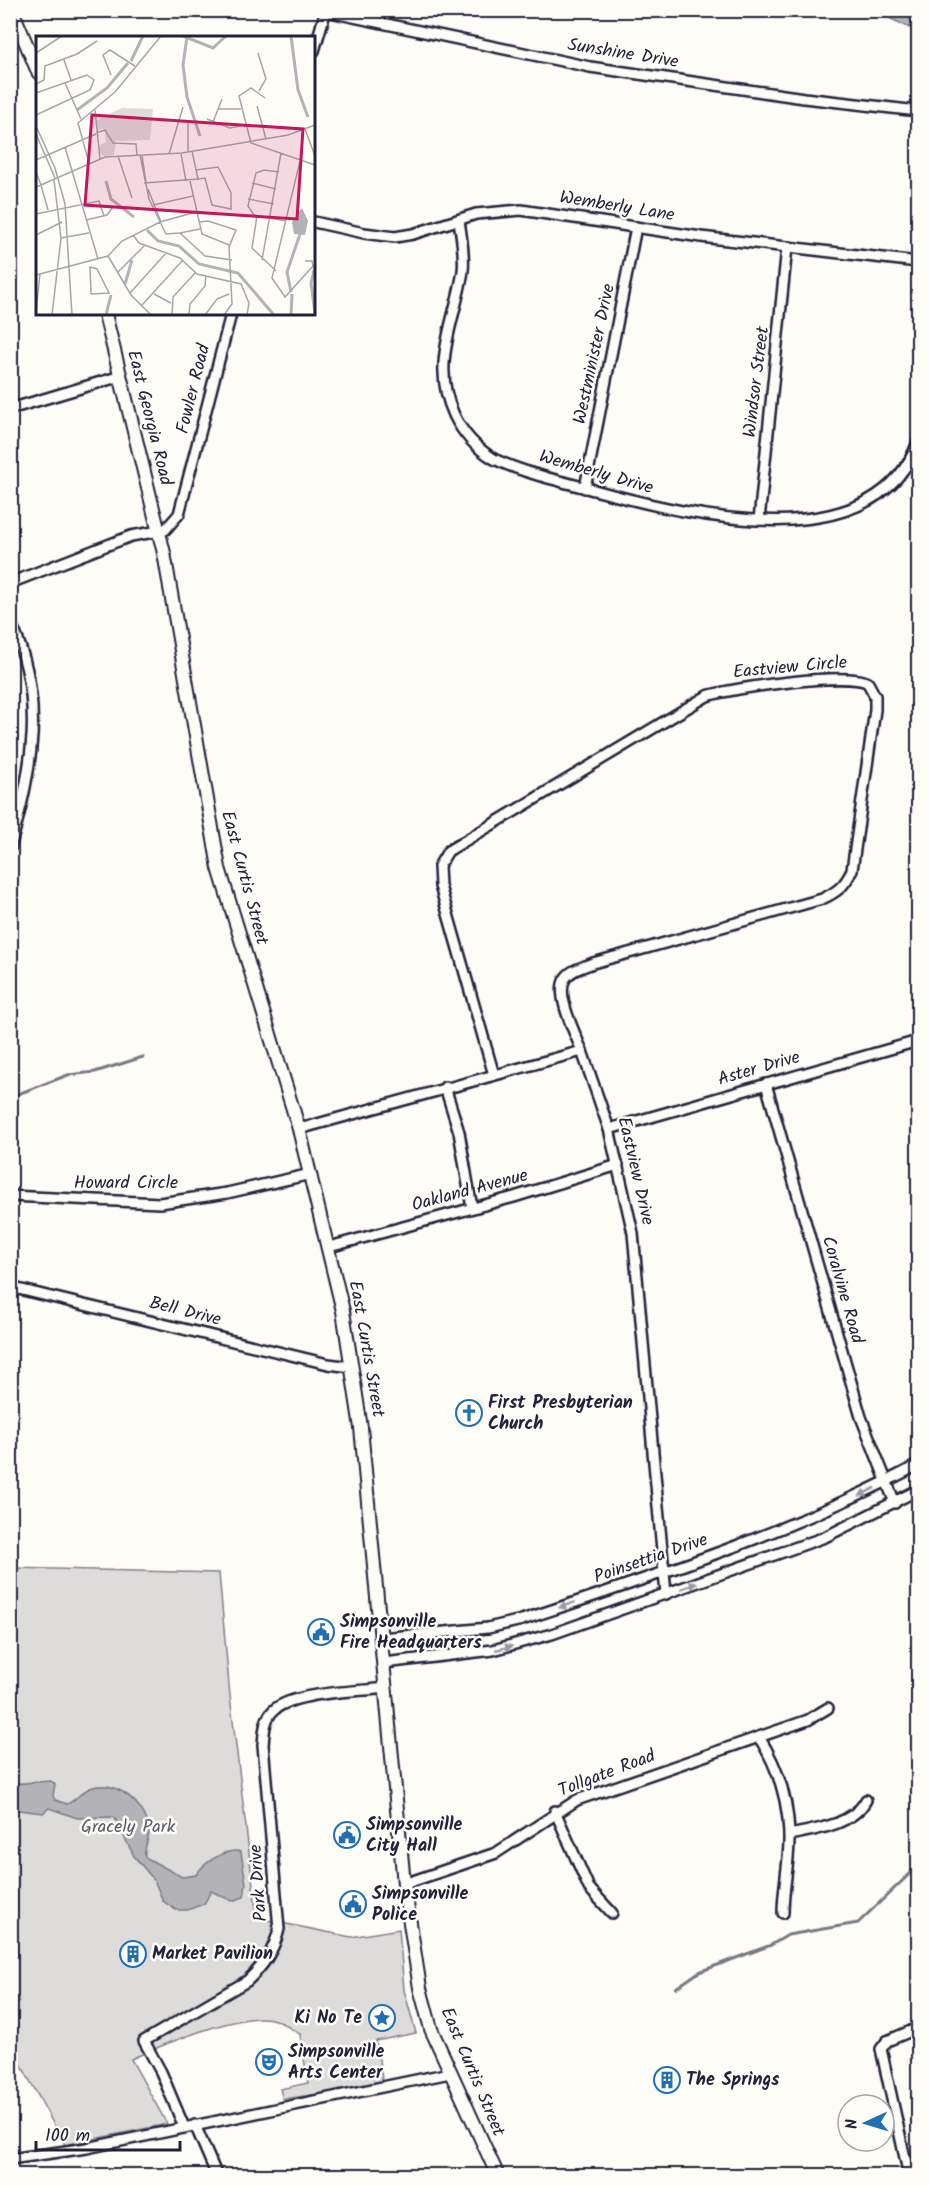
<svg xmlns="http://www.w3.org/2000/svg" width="929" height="2186" font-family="Kalam,sans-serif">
  <rect width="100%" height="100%" fill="#fdfcf7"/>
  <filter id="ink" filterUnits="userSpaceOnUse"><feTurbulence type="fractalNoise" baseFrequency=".0167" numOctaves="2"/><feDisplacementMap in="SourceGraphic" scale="12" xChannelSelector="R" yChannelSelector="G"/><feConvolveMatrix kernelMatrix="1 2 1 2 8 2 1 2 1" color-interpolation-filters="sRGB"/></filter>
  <g filter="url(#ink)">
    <path fill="#dddcdb" stroke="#807f8b" stroke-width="1.5" d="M 11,1568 L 219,1573 L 230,1696 L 257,1918 L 351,1937 L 399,1929 L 404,1990 L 416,2033 L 376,2041 L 383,2085 L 283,2099 L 280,2089 L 308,2083 L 300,2034 C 292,2030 284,2023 275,2020 C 246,2009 160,2046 131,2059 L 167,2124 L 65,2145 L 11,2046 Z"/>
    <g fill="#b2b2b7" stroke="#787885" stroke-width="1.5">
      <polygon points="875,11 918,11 918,32"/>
      <path d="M 51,1781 L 55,1784 L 53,1796 L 55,1800 L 67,1804 C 76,1800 82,1791 90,1788 C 116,1778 145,1804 149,1829 C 150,1839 143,1848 145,1857 L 182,1877 L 196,1875 C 203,1863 227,1847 241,1852 L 246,1884 L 244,1897 L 232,1901 L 211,1891 L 204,1904 L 187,1910 L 176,1910 L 163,1901 L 154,1880 L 134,1856 L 114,1817 L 77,1818 L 49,1808 L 43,1813 L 11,1809 L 11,1784 Z"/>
    </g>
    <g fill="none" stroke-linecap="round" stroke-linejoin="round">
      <g stroke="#787885" stroke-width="3">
        <polyline points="10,1097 68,1075 95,1072 143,1057"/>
        <polyline points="676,1988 699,1972 771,1945 788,1935 858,1923 918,1866"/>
      </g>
      <defs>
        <g id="minor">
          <polyline points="325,11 590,67 804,98 918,111"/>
          <polyline points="314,51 326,10"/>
          <path d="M 459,220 C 461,236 465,254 463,271 C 455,322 430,364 454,415 C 463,434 476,448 494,459 C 526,474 564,482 598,491 C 690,516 875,561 918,442"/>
          <polyline points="314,222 364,233 395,237 413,234 476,214 521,210 701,237 918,262"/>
          <polyline points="10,409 121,376"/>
          <polyline points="585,488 636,227"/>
          <polyline points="759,520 787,247"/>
          <polyline points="10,583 131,536 165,530 179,514 231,314"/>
          <path d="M 10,621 C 47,699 32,769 10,848"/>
          <path d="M 494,1075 L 440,886 L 439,866 L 448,851 L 707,696 C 732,688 849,671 868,683 L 875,696 L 875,710 L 852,870 C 845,886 837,892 822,899 L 593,963 C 583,967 570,970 565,979 C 555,995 576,1035 582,1051"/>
          <polyline points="766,1084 861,1417 895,1503"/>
          <polyline points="445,1087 459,1132 472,1208"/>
          <polyline points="299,1129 582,1051 609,1129 633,1233 666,1594"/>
          <polyline points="609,1129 918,1041"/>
          <polyline points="10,1196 160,1203 227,1193 311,1174"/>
          <polyline points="329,1247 514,1197 618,1165"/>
          <polyline points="10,1287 328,1364 352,1367"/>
          <path d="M 381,1638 L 488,1628 L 522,1620 C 657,1575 792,1532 918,1465"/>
          <polyline points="384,1663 493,1650 552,1634 825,1537 918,1490"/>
          <path d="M 759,1737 C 778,1767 788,1799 789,1834 C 790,1860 783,1887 783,1913"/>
          <polyline points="555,1811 589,1888 612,1913"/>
          <path d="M 789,1835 C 814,1830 853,1825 866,1800"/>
          <polyline points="404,1884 496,1853 577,1800 808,1720 828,1708"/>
          <polyline points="195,2125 217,2176"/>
          <path d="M 184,2127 L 161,2072 L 144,2041 L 247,1981 C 263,1966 274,1951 279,1929 L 263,1745 C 264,1734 264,1722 271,1713 C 288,1691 359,1692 386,1688"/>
          <polyline points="10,2159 87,2148 450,2073"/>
          <polyline points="909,2176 881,2049 887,2041 918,2028"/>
        </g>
        <g id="secondary">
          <polyline points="12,10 38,72"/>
          <polyline points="105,314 164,553 219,868 299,1129 343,1311 361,1428 404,1884 420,1988 431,2029 498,2176"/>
        </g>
      </defs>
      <use href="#minor" stroke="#22223b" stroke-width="14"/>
      <use href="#secondary" stroke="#22223b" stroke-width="16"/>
      <use href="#minor" stroke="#fdfcf7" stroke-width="9"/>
      <use href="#secondary" stroke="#fdfcf7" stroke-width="12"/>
    </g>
    <defs><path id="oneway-solid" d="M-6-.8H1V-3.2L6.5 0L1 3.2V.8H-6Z" transform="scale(1.5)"/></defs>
    <g fill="#9a9aa2">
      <use href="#oneway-solid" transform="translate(867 1492) rotate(153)"/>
      <use href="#oneway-solid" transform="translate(689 1586) rotate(-19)"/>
      <use href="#oneway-solid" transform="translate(567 1605) rotate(161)"/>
      <use href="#oneway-solid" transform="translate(504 1648) rotate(-13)"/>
    </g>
  </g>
  <defs>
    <symbol id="church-ring" viewBox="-11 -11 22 22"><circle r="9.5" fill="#fdfcf7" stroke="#1f6fb2" stroke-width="1.5"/><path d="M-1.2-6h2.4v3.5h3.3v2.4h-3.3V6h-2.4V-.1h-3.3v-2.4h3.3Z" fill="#1f6fb2"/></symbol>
    <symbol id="civic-ring" viewBox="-11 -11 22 22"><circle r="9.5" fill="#fdfcf7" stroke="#1f6fb2" stroke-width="1.5"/><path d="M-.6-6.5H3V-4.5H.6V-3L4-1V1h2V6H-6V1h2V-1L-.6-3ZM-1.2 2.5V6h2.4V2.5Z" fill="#1f6fb2"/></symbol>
    <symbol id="building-ring" viewBox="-11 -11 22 22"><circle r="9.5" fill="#fdfcf7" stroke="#1f6fb2" stroke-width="1.5"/><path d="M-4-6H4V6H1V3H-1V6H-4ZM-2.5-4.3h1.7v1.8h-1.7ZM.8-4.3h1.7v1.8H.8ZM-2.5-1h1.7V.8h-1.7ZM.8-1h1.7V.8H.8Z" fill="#1f6fb2"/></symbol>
    <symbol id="sight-ring" viewBox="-11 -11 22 22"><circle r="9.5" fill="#fdfcf7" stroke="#1f6fb2" stroke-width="1.5"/><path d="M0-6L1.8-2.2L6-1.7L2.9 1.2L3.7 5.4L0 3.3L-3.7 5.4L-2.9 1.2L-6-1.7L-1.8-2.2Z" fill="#1f6fb2"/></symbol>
    <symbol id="theatre-ring" viewBox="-11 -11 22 22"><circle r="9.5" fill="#fdfcf7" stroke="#1f6fb2" stroke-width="1.5"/><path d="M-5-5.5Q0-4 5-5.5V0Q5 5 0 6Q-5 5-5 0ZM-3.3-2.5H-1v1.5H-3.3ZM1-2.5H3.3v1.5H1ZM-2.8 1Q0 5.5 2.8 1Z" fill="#1f6fb2"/></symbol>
  </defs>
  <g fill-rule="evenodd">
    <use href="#church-ring" x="454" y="1398" width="30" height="30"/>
    <use href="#civic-ring" x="306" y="1617" width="30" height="30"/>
    <use href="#civic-ring" x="332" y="1820" width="30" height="30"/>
    <use href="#civic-ring" x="338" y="1889" width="30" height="30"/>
    <use href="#building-ring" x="118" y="1939" width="30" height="30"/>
    <use href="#sight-ring" x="367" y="2003" width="30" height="30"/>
    <use href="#theatre-ring" x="254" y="2047" width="30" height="30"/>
    <use href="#building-ring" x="652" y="2065" width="30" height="30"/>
  </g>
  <g text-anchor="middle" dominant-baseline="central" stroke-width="5" stroke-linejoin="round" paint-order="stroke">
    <g font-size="18" fill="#22223b" stroke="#fdfcf7">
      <text transform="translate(623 54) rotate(9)">Sunshine Drive</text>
      <text transform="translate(617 207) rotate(9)">Wemberly Lane</text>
      <text transform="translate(595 354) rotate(-78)">Westminister Drive</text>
      <text transform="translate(757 382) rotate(-83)">Windsor Street</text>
      <text transform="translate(194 389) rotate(-76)">Fowler Road</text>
      <text transform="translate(149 418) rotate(76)">East Georgia Road</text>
      <text transform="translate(596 473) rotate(16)">Wemberly Drive</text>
      <text transform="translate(790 668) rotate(-5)">Eastview Circle</text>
      <text transform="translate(244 878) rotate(75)">East Curtis Street</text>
      <text transform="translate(759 1069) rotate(-16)">Aster Drive</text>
      <text transform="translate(635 1171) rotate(77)">Eastview Drive</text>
      <text x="126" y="1183">Howard Circle</text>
      <text transform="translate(470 1191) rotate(-15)">Oakland Avenue</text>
      <text transform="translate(842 1290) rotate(74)">Coralvine Road</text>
      <text transform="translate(185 1312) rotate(14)">Bell Drive</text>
      <text transform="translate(366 1349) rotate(80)">East Curtis Street</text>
      <text transform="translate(651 1559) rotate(-19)">Poinsettia Drive</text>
      <text transform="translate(607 1774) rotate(-21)">Tollgate Road</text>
      <text transform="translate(259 1883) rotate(-94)">Park Drive</text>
      <text transform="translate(472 2072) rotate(67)">East Curtis Street</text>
    </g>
    <g font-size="18" font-weight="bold" fill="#22223b" stroke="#fdfcf7" text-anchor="start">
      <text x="488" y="1403">First Presbyterian<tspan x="488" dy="21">Church</tspan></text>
      <text x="340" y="1622">Simpsonville<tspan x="340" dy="21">Fire Headquarters</tspan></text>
      <text x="366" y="1825">Simpsonville<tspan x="366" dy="21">City Hall</tspan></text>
      <text x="372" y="1894">Simpsonville<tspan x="372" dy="21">Police</tspan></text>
      <text x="152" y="1954">Market Pavilion</text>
      <text x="362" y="2018" text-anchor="end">Ki No Te</text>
      <text x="288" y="2052">Simpsonville<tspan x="288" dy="21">Arts Center</tspan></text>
      <text x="686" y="2080">The Springs</text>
    </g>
    <g font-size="18" fill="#5a5a6b" stroke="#fdfcf7">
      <text x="128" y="1827">Gracely Park</text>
    </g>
  </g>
  <g transform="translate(36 36)">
    <rect width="279" height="279" fill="#fdfcf7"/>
    <path d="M 86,72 L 117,73 L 114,104 L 80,105 L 78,119 L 68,120 L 63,116 L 64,109 L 70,106 L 69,98 L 67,92 L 61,95 L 59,85 Z" fill="#dddcdb"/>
    <path d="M 266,172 L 272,185 L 269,199 L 258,198 L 256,186 Z" fill="#b2b2b7"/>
    <path fill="none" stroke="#b2b2b7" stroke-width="3" d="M 147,0 L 177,12 L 190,0M 255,0 L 262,54 L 272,81M 151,1 L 147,29 L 151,61 L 164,100M 95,25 L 107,0M 41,74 L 71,52 L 92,27M 70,145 L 75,163 L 98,181M 111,194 L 122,205 L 143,210 L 163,228 L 202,237 L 238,279M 279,230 L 275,247 L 279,277M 89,248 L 96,224M 255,256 L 251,236 L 264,198M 70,279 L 75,259M 255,279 L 256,258"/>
    <path fill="none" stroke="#a5a5ac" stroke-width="1.5" d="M 0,17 L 26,0M 222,17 L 230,43 L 223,55M 28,24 L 35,44M 75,39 L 67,19 L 74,14 L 99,30M 29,47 L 45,83M 0,48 L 8,44 L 9,30 L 41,18 L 61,5M 0,57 L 51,39 L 58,44 L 54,54 L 0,79M 229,62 L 215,52 L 203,60 L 215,107 L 279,129M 221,70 L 230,103M 182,73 L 205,73M 59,74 L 64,123M 171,83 L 194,92 L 209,89M 177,86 L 186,63M 0,90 L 19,132 L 29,168 L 36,279M 269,93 L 279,120M 60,97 L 69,94 L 77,107 L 100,108 L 101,119M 0,98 L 19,142M 29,111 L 62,223M 152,116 L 152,85M 133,118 L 147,71M 145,118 L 150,145M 104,119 L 113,163 L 130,198 L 144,197 L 169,220 L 196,224M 106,119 L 110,146M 82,120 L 96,162M 0,124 L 60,98M 264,125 L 236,242 L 249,261 L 277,230 L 276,225 L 269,225M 53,127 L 42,87 L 79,56 L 125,0M 160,134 L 182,131 L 195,157 L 195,173 L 176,169 L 169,142 L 162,143M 0,136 L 5,149 L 69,121 L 146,117 L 252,99 L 279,89M 243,136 L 228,134 L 220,137 L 212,170 L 218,179 L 250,185M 154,145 L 166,198 L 193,209M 108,147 L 162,143 L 156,115M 216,147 L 240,153M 0,151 L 5,149 L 12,174M 112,153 L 125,186M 212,163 L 238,168M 117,169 L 157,160M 0,178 L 63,165 L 68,180M 221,180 L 216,212 L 240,235M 50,184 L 71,179 L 77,171M 163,186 L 172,185 L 200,194 L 193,211 L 196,268 L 188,279M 144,197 L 164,193M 0,199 L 26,186M 97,199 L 103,207 L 144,222 L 161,238 L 205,248 L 213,267 L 211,279M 25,202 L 53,197M 72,220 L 95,259 L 115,279M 226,224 L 245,117M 54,231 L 61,233 L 73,257 L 55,258 ZM 81,237 L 109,209M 0,239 L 72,220 L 86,205 L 124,186 L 160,176M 94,257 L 131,216M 118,258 L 135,267M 106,269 L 147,224M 0,276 L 4,238M 16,279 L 25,202 L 18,144M 136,279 L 137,261 L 159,237M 153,279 L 154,268 L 169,250 L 170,239M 169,279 L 181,263 L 193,258"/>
    <path fill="#c2185b" fill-opacity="0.15" stroke="#c2185b" stroke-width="3" d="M 56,79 L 267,93 L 261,183 L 49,169 Z"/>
    <rect width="279" height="279" fill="none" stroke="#22223b" stroke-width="3"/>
  </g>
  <rect width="929" height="2186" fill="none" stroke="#fdfcf7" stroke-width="36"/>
  <rect x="18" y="18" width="893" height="2150" fill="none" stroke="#22223b" stroke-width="2" filter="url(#ink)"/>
  <g transform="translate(866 2123) rotate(266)"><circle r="28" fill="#fdfcf7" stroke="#a5a5ac" stroke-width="1.5"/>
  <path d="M0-4.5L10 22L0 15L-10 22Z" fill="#1f6fb2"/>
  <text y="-9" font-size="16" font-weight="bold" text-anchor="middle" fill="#22223b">N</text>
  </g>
  <path d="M36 2141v9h144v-9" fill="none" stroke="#22223b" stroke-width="3"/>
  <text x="45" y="2141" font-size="18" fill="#22223b" stroke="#fdfcf7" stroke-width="4.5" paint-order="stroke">100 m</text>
</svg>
